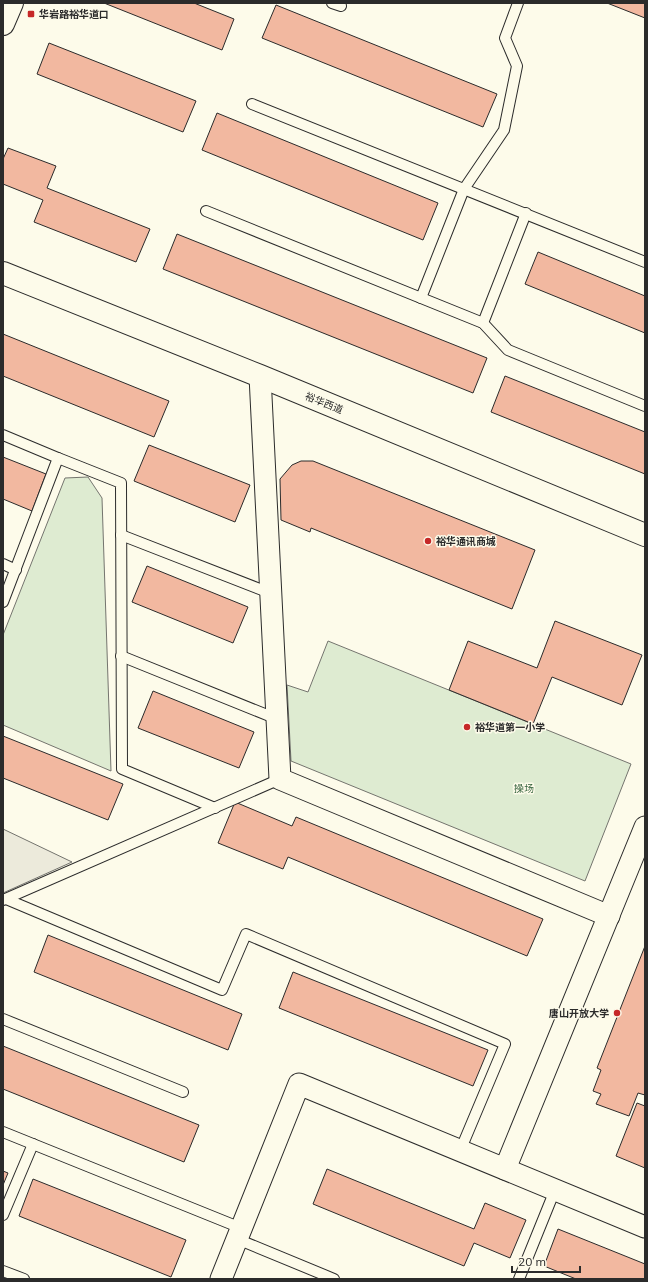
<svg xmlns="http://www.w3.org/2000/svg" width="648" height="1282" font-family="Mulish,'Noto Sans SC',sans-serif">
  <rect width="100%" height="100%" fill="#fdfbea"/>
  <g fill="#deebd1" stroke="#74746e">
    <polygon points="88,477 102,498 111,771 3,725 3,635 65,478"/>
    <polygon points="328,641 631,764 585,881 291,761 287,685 308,692"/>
  </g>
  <polygon fill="#eceadb" stroke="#74746e" points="3,829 72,862 3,893"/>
  <g fill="#f2b8a0" stroke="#2b2b2b">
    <polygon points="104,3 194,3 234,19 222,50"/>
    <polygon points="607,3 645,3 645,18"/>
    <polygon points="276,5 497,94 483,127 262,38"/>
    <polygon points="49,43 196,101 183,132 37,74"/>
    <polygon points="217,113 438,203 423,240 202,150"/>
    <polygon points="8,148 56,166 47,188 150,229 136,262 34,222 43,200 3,184 3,159"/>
    <polygon points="177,234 487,358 473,393 163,269"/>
    <polygon points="538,252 645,296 645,333 525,284"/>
    <polygon points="3,334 169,401 154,437 3,376"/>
    <polygon points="505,376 645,432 645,474 491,412"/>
    <polygon points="149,445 250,485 235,522 134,481"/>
    <polygon points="3,457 46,474 32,511 3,499"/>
    <polygon points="301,461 313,461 535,550 512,609 311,528 310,532 281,520 280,479 292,465"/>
    <polygon points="147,566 248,607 233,643 132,602"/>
    <polygon points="555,621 642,655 622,705 552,677 533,724 449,690 468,641 537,668"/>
    <polygon points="153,691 254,732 239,768 138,728"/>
    <polygon points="3,736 123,784 108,820 3,778"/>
    <polygon points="235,802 292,826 296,817 543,919 527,956 288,857 283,869 218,843"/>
    <polygon points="48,935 242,1014 228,1050 34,972"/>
    <polygon points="645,946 645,1095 638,1093 629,1116 596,1104 601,1094 593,1091 601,1070 597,1068"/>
    <polygon points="293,972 488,1050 473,1086 279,1008"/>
    <polygon points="3,1046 199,1125 184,1162 3,1089"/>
    <polygon points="637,1103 645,1106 645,1168 616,1156"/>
    <polygon points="327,1169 474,1229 485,1203 526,1220 510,1258 474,1243 464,1266 313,1204"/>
    <polygon points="3,1171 8,1173 3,1185"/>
    <polygon points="33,1179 186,1240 171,1277 19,1216"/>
    <polygon points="558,1229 645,1264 645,1279 576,1279 544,1266"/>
  </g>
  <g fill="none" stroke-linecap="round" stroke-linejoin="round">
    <defs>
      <g id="lane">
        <polyline points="332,3 341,6"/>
        <polyline points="252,104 645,262"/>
        <polyline points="206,211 483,323 508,350 645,406"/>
        <polyline points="421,298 464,189 504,130 517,66 505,38 518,3"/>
        <polyline points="483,323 526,213"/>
        <polyline points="3,435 58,458 3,602"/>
        <polyline points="58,458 121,483 122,769 215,808"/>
        <polyline points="121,535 270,593"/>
        <polyline points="3,564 16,570"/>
        <polyline points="121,656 277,719"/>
        <polyline points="6,899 222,990 246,934 505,1044 460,1151"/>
        <polyline points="3,900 280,779"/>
        <polyline points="3,1019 183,1092"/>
        <polyline points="3,1132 241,1228"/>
        <polyline points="3,1215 33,1144"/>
        <polyline points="237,1239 334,1279"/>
        <polyline points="3,1271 24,1279"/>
        <polyline points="519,1279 555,1190"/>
      </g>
      <g id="street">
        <polyline points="260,376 280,779 609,916"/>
        <polyline points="505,1169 645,827"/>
        <polyline points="221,1279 299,1084 645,1227"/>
      </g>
      <g id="secondary">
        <polyline points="3,24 12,3"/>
        <polyline points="3,273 260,376 645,535"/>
      </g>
    </defs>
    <use href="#lane" stroke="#2b2b2b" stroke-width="12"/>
    <use href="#street" stroke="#2b2b2b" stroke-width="23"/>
    <use href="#secondary" stroke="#2b2b2b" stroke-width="24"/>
    <use href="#lane" stroke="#fdfbea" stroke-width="10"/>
    <use href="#street" stroke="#fdfbea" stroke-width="21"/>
    <use href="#secondary" stroke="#fdfbea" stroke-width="22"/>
  </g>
  <g fill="#c62828" stroke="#fdfbea" stroke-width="1.5">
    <rect x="27" y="10" width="8" height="8" rx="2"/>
    <circle cx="428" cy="541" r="4"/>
    <circle cx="467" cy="727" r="4"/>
    <circle cx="617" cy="1013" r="4"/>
  </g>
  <g text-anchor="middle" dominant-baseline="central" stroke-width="3" stroke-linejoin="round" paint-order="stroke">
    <g font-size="10" font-weight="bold" fill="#2b2b2b" stroke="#fdfbea" text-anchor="start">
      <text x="39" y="14">华岩路裕华道口</text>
      <text x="436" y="541">裕华通讯商城</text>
      <text x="475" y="727">裕华道第一小学</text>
      <text x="609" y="1013" text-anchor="end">唐山开放大学</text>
    </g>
    <g font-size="10" fill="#2b2b2b" stroke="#fdfbea">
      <text transform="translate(324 403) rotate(22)">裕华西道</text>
    </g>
    <g font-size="10" fill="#34623c" stroke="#fdfbea">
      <text x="524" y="788">操场</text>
    </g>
  </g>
  <rect width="648" height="1282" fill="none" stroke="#2b2b2b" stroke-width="8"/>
  <path d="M512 1266v6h68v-6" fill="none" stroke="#2b2b2b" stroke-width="2"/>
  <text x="518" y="1266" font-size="12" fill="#2b2b2b" stroke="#fdfbea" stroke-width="3" paint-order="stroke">20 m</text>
</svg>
